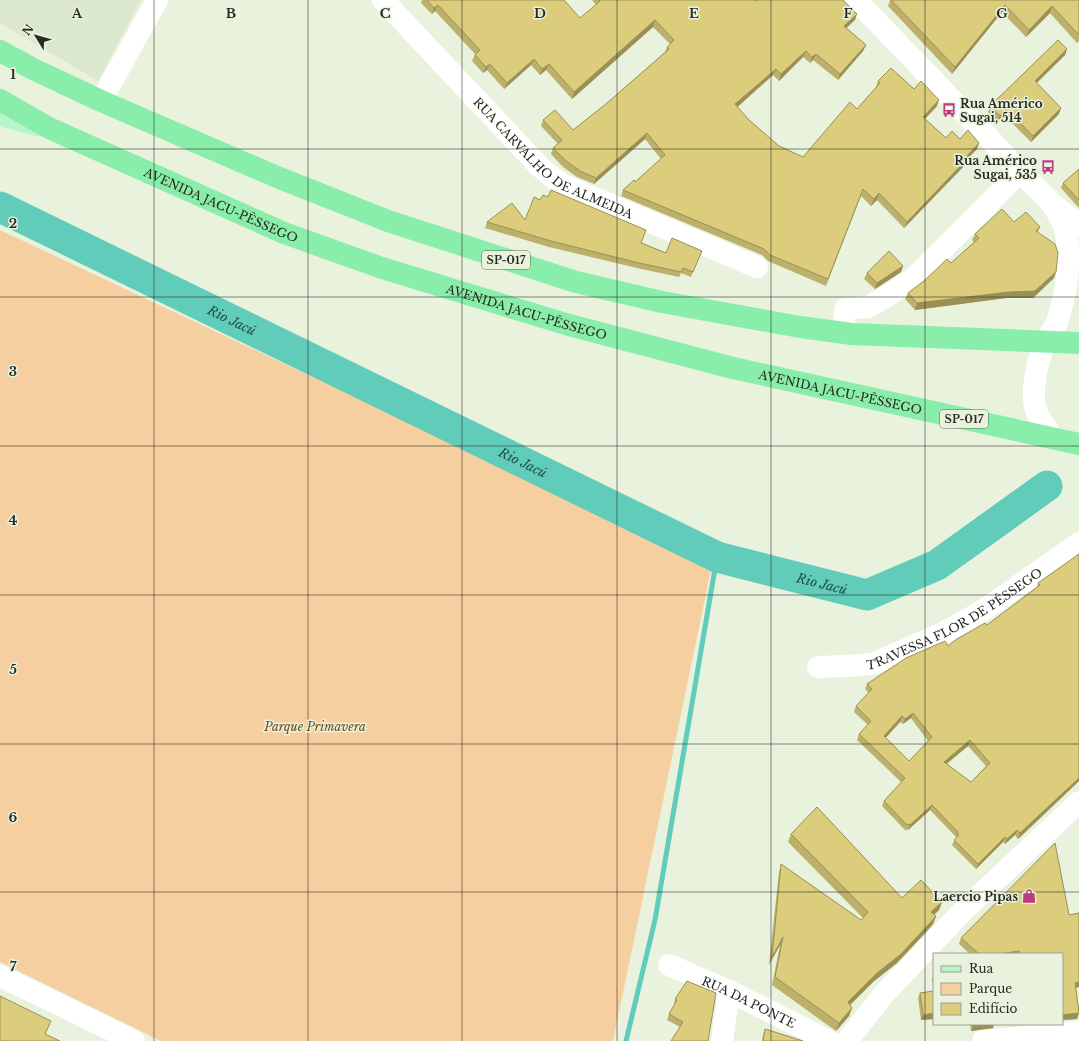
<svg xmlns="http://www.w3.org/2000/svg" width="1079" height="1041" font-family="'Libre Baskerville',serif">
  <rect width="100%" height="100%" fill="#e9f2dd"/>
  <polygon fill="#dce8cd" points="0,0 141,0 98,81 0,23"/>
  <polygon fill="#f6cfa1" points="0,230 712,565 613,1041 161,1041 0,962"/>
  <g fill="none" stroke-linecap="round" stroke-linejoin="round">
    <polyline stroke="#61ccb9" stroke-width="5" points="626,1041 655,920 717,557"/>
    <path stroke="#61ccb9" stroke-width="31" id="s1" d="M 0,207 L 717,557 L 867,595 L 937,565 L 1047,486"/>
    <g stroke="#fff" stroke-width="22">
      <path id="s2" d="M 383,0 L 540,167 L 561,184 L 757,267"/>
      <polyline points="856,0 1052,204 1079,225"/>
      <polyline points="101,101 157,0"/>
      <polyline points="843,333 845,309 868,307 889,295 914,278 1021,171"/>
      <path d="M 1053,438 C 1047,429 1038,418 1035,407 C 1031,387 1038,359 1046,341 C 1049,335 1054,329 1057,322 C 1066,294 1072,259 1065,229 C 1063,222 1058,214 1054,207"/>
      <path id="s3" d="M 818,667 L 847,666 L 872,664 L 943,633 L 972,617 L 997,601 L 1079,543"/>
      <path id="s4" d="M 669,965 L 729,991 L 829,1041"/>
      <polyline points="0,976 134,1041"/>
      <polyline points="722,1041 729,991"/>
      <polyline points="847,1041 884,994 964,910 1079,802"/>
      <polyline points="983,1041 1079,1032"/>
    </g>
    <polyline stroke="#b8f5cc" stroke-width="22" points="0,115 37,125"/>
    <g stroke="#89eeaa" stroke-width="22">
      <polyline points="0,51 33,69 101,101 277,177 388,221 576,282 662,302 800,327 852,334 1079,343"/>
      <path id="s5" d="M 0,100 L 49,128 L 284,233 L 382,268 L 569,325 L 733,368 L 1079,444"/>
    </g>
  </g>
  <g fill="#bdb06b" fill-rule="evenodd">
    <polygon points="422,0 463,0 580,18 596,5 592,0 755,0 756,1 855,20 846,28 866,45 863,51 838,80 813,60 810,63 803,57 779,81 773,75 737,107 748,119 779,146 803,157 857,109 876,87 878,81 914,89 937,106 925,119 946,138 960,139 977,149 967,159 965,165 904,228 877,200 871,206 861,196 826,286 768,261 762,255 621,196 623,190 635,182 661,159 645,139 594,184 577,177 563,167 551,154 553,148 558,144 541,126 543,120 573,130 606,104 665,52 667,47 670,44 653,27 572,99 546,70 540,75 531,65 504,89 487,70 483,73 472,61 475,54 435,11 432,14 421,3"/>
    <polygon points="890,0 1079,0 1079,41 1077,43 1050,13 1026,37 1002,12 952,74 888,6"/>
    <polygon points="1067,49 1065,55 1037,83 1059,114 1031,142 1004,115 997,121 988,112 990,106"/>
    <polygon points="1079,169 1079,208 1061,188 1063,183"/>
    <polygon points="540,200 666,253 702,251 691,277 681,273 679,277 637,268 549,247 485,228 487,222 525,220"/>
    <polygon points="1014,222 1040,227 1038,232 1054,278 1033,298 1006,298 915,310 905,299 908,293 951,263 974,242 972,240 975,234"/>
    <polygon points="903,266 901,272 875,289 864,279 867,273"/>
    <path d="M 1079,554 L 1079,781 L 1018,839 L 1015,835 L 1005,844 L 1003,842 L 976,869 L 952,845 L 956,837 L 930,810 L 908,830 L 907,829 L 906,831 L 882,806 L 884,801 L 901,782 L 857,740 L 859,734 L 868,725 L 854,712 L 856,706 L 869,693 L 865,689 L 867,684 L 948,646 L 987,625 L 1037,587 L 1038,583 ZM 911,718 L 928,741 L 909,761 L 885,738 L 900,722 L 903,724 ZM 968,746 L 986,766 L 971,782 L 947,764 Z"/>
    <polygon points="791,834 902,898 942,902 939,910 934,915 936,916 933,924 926,932 897,963 874,981 850,1005 852,1008 849,1016 836,1031 772,985 780,945 769,965 779,872 781,864 861,920 863,918 788,842"/>
    <polygon points="1079,913 1079,987 1076,988 1079,1013 1077,1019 1062,1020 1062,954 970,954 959,944 961,938"/>
    <polygon points="934,974 934,1019 921,1020 918,998 920,993 934,991 932,979"/>
    <polygon points="687,981 708,1041 680,1027 667,1020 669,1014 675,1005 674,1004 675,999"/>
    <polygon points="970,1024 994,1024 993,1028 971,1031"/>
    <polygon points="765,1029 803,1041 762,1041 763,1035"/>
  </g>
  <g fill="#9a9057">
    <polygon points="438,5 435,11 432,14 434,8"/>
    <polygon points="1005,5 1002,12 952,74 955,67"/>
    <polygon points="1052,6 1050,13 1026,37 1029,30"/>
    <polygon points="857,14 855,20 842,32 844,26"/>
    <polygon points="655,20 653,27 572,99 574,92"/>
    <polygon points="866,45 863,51 838,80 840,74"/>
    <polygon points="1067,49 1065,55 1033,86 1035,81"/>
    <polygon points="806,51 803,57 779,81 781,74"/>
    <polygon points="816,54 813,60 810,63 812,57"/>
    <polygon points="534,59 531,65 504,89 507,83"/>
    <polygon points="490,64 487,70 483,73 486,67"/>
    <polygon points="549,64 546,70 540,75 542,69"/>
    <polygon points="776,69 773,75 733,111 735,104"/>
    <polygon points="939,100 937,106 921,123 923,117"/>
    <polygon points="1061,108 1059,114 1031,142 1033,136"/>
    <polygon points="1006,109 1004,115 997,121 1000,116"/>
    <polygon points="647,133 645,139 594,184 596,178"/>
    <polygon points="979,143 977,149 967,159 965,165 904,228 907,222 966,157"/>
    <polygon points="879,193 877,200 871,206 874,199"/>
    <polygon points="903,266 901,272 875,289 877,283"/>
    <polygon points="1056,272 1054,278 1033,298 1006,298 915,310 917,303"/>
    <polygon points="913,713 911,718 903,724 905,719"/>
    <polygon points="902,716 900,722 882,742 884,736"/>
    <polygon points="970,740 968,746 942,767 944,762"/>
    <polygon points="1079,778 1079,781 1018,839 1020,833"/>
    <polygon points="932,805 930,810 908,830 910,825"/>
    <polygon points="1017,830 1015,835 1005,844 1007,839"/>
    <polygon points="1005,837 1003,842 976,869 978,864"/>
    <polygon points="942,902 939,910 928,920 931,912"/>
    <polygon points="936,916 933,924 926,932 897,963 874,981 845,1010 848,1002"/>
    <polygon points="783,937 780,945 769,965 772,957"/>
    <polygon points="1019,951 1018,954 1000,954"/>
    <polygon points="1079,982 1079,987 1073,988 1075,983"/>
    <polygon points="852,1008 849,1016 836,1031 839,1023"/>
    <polygon points="934,1013 934,1019 921,1020 923,1015"/>
    <polygon points="1079,1013 1077,1019 1062,1020 1062,1015"/>
    <polygon points="983,1024 994,1024 993,1028 971,1031 973,1026"/>
  </g>
  <g fill="#dccd7c" stroke="#9a9057" fill-rule="evenodd">
    <polygon points="427,0 564,0 580,18 600,1 599,0 755,0 756,1 758,0 843,0 857,14 844,26 866,45 840,74 816,54 812,57 806,51 781,74 776,69 735,104 748,119 779,146 803,157 850,102 857,109 880,83 878,81 891,68 914,89 921,81 939,100 923,117 946,138 952,131 960,139 968,130 979,143 966,157 968,158 907,222 879,193 874,199 863,189 828,279 770,255 764,249 623,190 634,180 635,182 665,155 647,133 596,178 580,171 566,161 553,148 562,140 543,120 555,110 573,130 606,104 669,49 667,47 674,40 655,20 574,92 549,64 542,69 534,59 507,83 490,64 486,67 475,55 480,50 438,5 434,8"/>
    <polygon points="891,0 1079,0 1079,35 1052,6 1029,30 1005,5 955,67"/>
    <polygon points="1058,40 1067,49 1035,81 1061,108 1033,136 1006,109 1000,116 990,106"/>
    <polygon points="1079,169 1079,200 1063,183"/>
    <polygon points="551,190 646,230 641,243 666,253 672,238 702,251 693,272 683,268 681,272 639,263 551,241 487,222 512,203 525,220 534,197 540,200 543,195 548,197"/>
    <polygon points="1002,209 1014,222 1026,212 1040,227 1036,231 1055,244 1058,253 1056,272 1035,291 1009,292 917,303 908,293 925,280 947,259 951,263 979,238 975,234"/>
    <polygon points="889,251 903,266 877,283 867,273"/>
    <path d="M 1079,554 L 1079,778 L 1020,833 L 1017,830 L 1007,839 L 1005,837 L 978,864 L 954,840 L 959,835 L 957,834 L 958,832 L 932,805 L 910,825 L 909,824 L 907,825 L 884,801 L 905,778 L 859,734 L 871,721 L 856,706 L 872,689 L 867,684 L 906,658 L 945,641 L 948,646 L 957,639 L 985,623 L 987,625 L 1040,585 L 1038,583 ZM 913,713 L 932,737 L 909,761 L 884,736 L 902,716 L 905,719 ZM 970,740 L 990,763 L 971,782 L 944,762 Z"/>
    <polygon points="817,807 902,898 921,880 942,902 931,912 936,916 929,924 900,955 877,973 848,1002 852,1008 839,1023 775,977 783,937 772,957 781,864 861,920 868,912 791,834"/>
    <polygon points="1055,843 1069,915 1079,913 1079,982 1075,983 1079,1013 1062,1015 1062,954 1019,954 1019,951 1000,954 979,954 961,938"/>
    <polygon points="687,981 716,993 708,1041 671,1041 683,1022 669,1014 677,1000 675,999"/>
    <polygon points="934,991 934,1013 923,1015 920,993"/>
    <polygon points="0,996 51,1021 45,1034 60,1041 0,1041"/>
    <polygon points="973,1024 983,1024 973,1026"/>
    <polygon points="765,1029 803,1041 763,1041"/>
  </g>
  <path fill="none" stroke="#272a22" stroke-width="1" stroke-opacity="0.55" d="M 154,0 L 154,1041M 308,0 L 308,1041M 462,0 L 462,1041M 617,0 L 617,1041M 771,0 L 771,1041M 925,0 L 925,1041M 0,149 L 1079,149M 0,297 L 1079,297M 0,446 L 1079,446M 0,595 L 1079,595M 0,744 L 1079,744M 0,892 L 1079,892"/>
  <defs>
    <symbol id="bus-bare" viewBox="-9 -9 18 18"><path d="M-5-6H5V4H4V6H2V4H-2V6H-4V4H-5ZM-3.5-4V0h7V-4ZM-3.5 1.2v1.5H-2V1.2ZM2 1.2v1.5H3.5V1.2Z" fill="#bd3a82" stroke="#e9f2dd" stroke-width="2.5" paint-order="stroke"/></symbol>
    <symbol id="shop-bare" viewBox="-9 -9 18 18"><path d="M-5-2.5h2.3a2.7 3.5 0 0 1 5.4 0H5L5.5 6h-11ZM-1.5-2.5h3a1.5 2.3 0 0 0-3 0Z" fill="#bd3a82" stroke="#e9f2dd" stroke-width="2.5" paint-order="stroke"/></symbol>
  </defs>
  <g fill-rule="evenodd">
    <use href="#bus-bare" x="939" y="100" width="20" height="20"/>
    <use href="#bus-bare" x="1038" y="157" width="20" height="20"/>
    <use href="#shop-bare" x="1019" y="886" width="20" height="20"/>
  </g>
  <g text-anchor="middle" dominant-baseline="central" stroke-width="3" stroke-linejoin="round" paint-order="stroke">
    <g fill="#e9f2dd" stroke="#61665a" stroke-width="1">
      <rect x="482" y="251" width="48" height="18" rx="3"/>
      <rect x="940" y="410" width="48" height="18" rx="3"/>
    </g>
    <g font-size="11" font-weight="bold" fill="#272a22">
      <text x="506" y="260">SP-017</text>
      <text x="964" y="419">SP-017</text>
    </g>
    <g font-size="12" font-weight="bold" fill="#272a22" stroke="#e9f2dd" text-anchor="end">
      <text x="960" y="103" text-anchor="start">Rua Américo<tspan x="960" dy="14">Sugai, 514</tspan></text>
      <text x="1037" y="160">Rua Américo<tspan x="1037" dy="14">Sugai, 535</tspan></text>
      <text x="1018" y="896">Laercio Pipas</text>
    </g>
    <g font-size="12" fill="#272a22" stroke="#e9f2dd">
      <text stroke="none"><textPath href="#s2" startOffset="235">RUA CARVALHO DE ALMEIDA</textPath></text>
      <text stroke="none"><textPath href="#s5" startOffset="245">AVENIDA JACU-PÊSSEGO</textPath></text>
      <text stroke="none"><textPath href="#s5" startOffset="569">AVENIDA JACU-PÊSSEGO</textPath></text>
      <text stroke="none"><textPath href="#s5" startOffset="893">AVENIDA JACU-PÊSSEGO</textPath></text>
      <text stroke="none"><textPath href="#s3" startOffset="148">TRAVESSA FLOR DE PÊSSEGO</textPath></text>
      <text stroke="none"><textPath href="#s4" startOffset="88">RUA DA PONTE</textPath></text>
    </g>
    <g font-size="12" font-style="italic" fill="#6e4b1a" stroke="#e9f2dd">
      <text x="315" y="726">Parque Primavera</text>
    </g>
    <g font-size="13" font-style="italic" fill="#215048" stroke="#e9f2dd">
      <text stroke="none"><textPath href="#s1" startOffset="258">Rio Jacú</textPath></text>
      <text stroke="none"><textPath href="#s1" startOffset="582">Rio Jacú</textPath></text>
      <text stroke="none"><textPath href="#s1" startOffset="906">Rio Jacú</textPath></text>
    </g>
  </g>
  <g font-size="13" text-anchor="middle" font-weight="bold" fill="#272a22" stroke="#e9f2dd" stroke-width="3" stroke-linejoin="round" paint-order="stroke">
    <text x="77" y="18">A</text>
    <text x="231" y="18">B</text>
    <text x="385" y="18">C</text>
    <text x="540" y="18">D</text>
    <text x="694" y="18">E</text>
    <text x="848" y="18">F</text>
    <text x="1002" y="18">G</text>
    <text x="13" y="79">1</text>
    <text x="13" y="228">2</text>
    <text x="13" y="376">3</text>
    <text x="13" y="525">4</text>
    <text x="13" y="674">5</text>
    <text x="13" y="822">6</text>
    <text x="13" y="971">7</text>
  </g>
  <rect x="933" y="953" width="130" height="72" fill="#e9f2dd" stroke="#9ba292"/>
  <rect x="941" y="966" width="20" height="6" fill="#b8f5cc" stroke="#9ba292"/>
  <text x="969" y="973" font-size="12" fill="#272a22">Rua</text>
  <rect x="941" y="983" width="20" height="12" fill="#f6cfa1" stroke="#9ba292"/>
  <text x="969" y="993" font-size="12" fill="#272a22">Parque</text>
  <rect x="941" y="1003" width="20" height="12" fill="#dccd7c" stroke="#9ba292"/>
  <text x="969" y="1013" font-size="12" fill="#272a22">Edifício</text>
  <g transform="translate(36 36) rotate(307)" stroke="#e9f2dd" stroke-width="3" paint-order="stroke">
  <path d="M0-3L7 15L0 10L-7 15Z" fill="#272a22"/>
  <text y="-6" font-size="11" font-weight="bold" text-anchor="middle" fill="#272a22">N</text>
  </g>
</svg>
